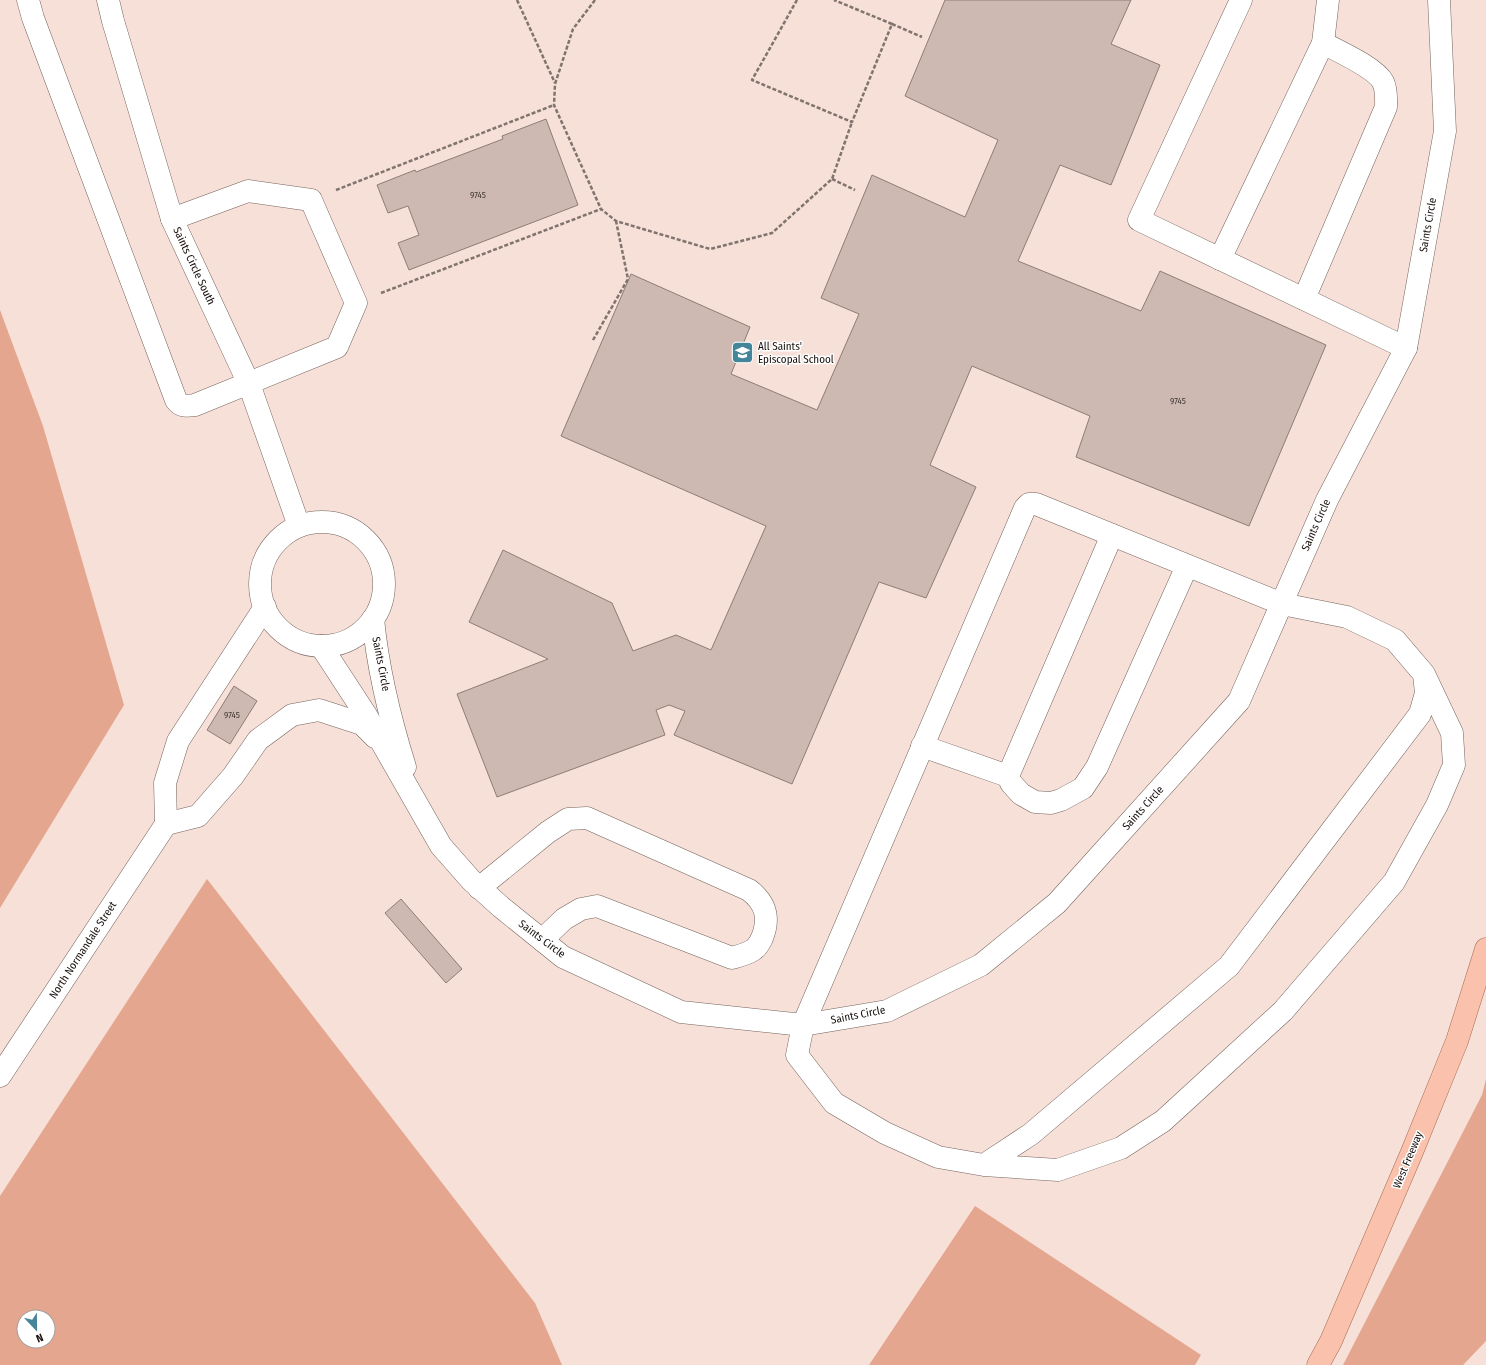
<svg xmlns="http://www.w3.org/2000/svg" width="1486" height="1365" font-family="'Fira Sans Condensed',sans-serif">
  <rect width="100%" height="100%" fill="#f6e0d8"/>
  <g fill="#e5a68f" fill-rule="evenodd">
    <polygon points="0,310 43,426 124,705 0,908"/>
    <path d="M 207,879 L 535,1303 L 562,1365 L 0,1365 L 0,1196 ZM 24,1317 L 48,1317 L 48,1341 L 24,1341 Z"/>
    <polygon points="1486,1079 1486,1341 1463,1365 1343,1365 1482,1095"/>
    <polygon points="975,1206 1201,1355 1195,1365 869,1365"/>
  </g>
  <g fill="#cdb9b1" stroke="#8f7c75">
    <polygon points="945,0 1131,0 1111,44 1160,65 1111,185 1060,165 1018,261 1141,311 1160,271 1326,345 1249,526 1076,457 1090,416 972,366 930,465 976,487 926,598 879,582 792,784 674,735 685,711 669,705 656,710 665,735 497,797 457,694 548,659 469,622 503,550 612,603 633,651 676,635 711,650 766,526 561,436 631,274 750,327 731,374 817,410 859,314 821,298 872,175 965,217 998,140 905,96"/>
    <polygon points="546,119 578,205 409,270 398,243 419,235 408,206 388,213 377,185 415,170 416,172 503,139 502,136"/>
    <polygon points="234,686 257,701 230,744 207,730"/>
    <polygon points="401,899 462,969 446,983 385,913"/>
  </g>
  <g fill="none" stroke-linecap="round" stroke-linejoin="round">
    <defs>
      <g id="minor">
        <path d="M 28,0 L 33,18 L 176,400 C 181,407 186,406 195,405 L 337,347 L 356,303 L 311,200 L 248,191 L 172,219"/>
        <polyline points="108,0 113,21 172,219 249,384 299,526"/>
        <polyline points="1241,0 1139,220 1406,348"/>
        <polyline points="1220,259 1323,43 1328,0"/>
        <path d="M 1304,299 L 1386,107 C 1386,99 1387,90 1383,82 C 1376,68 1338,51 1323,43"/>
        <circle cx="322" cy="584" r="62"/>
        <polyline points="1112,535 1008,776 1011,783 1021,794 1035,802 1051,803 1061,800 1083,788 1097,767 1187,566"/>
        <path d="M 373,619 C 378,669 390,719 405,767"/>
        <polyline points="321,646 366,715 441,846 471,880 501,907 563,957 681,1012 803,1025 887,1011 981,965 1057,903 1239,701 1327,500 1406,348 1445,131 1439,0"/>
        <polyline points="922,746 1008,776"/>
        <polyline points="166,824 198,816 233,776 258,740 292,715 319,710 362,724 375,737"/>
        <polyline points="166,824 165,783 178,741 265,607"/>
        <path d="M 479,888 L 548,832 L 568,819 L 587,818 L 749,890 C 766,903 770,918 762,938 C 760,942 758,947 753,950 C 747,954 739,956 732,958 L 597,906 L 581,909 L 564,919 L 542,940"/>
        <polyline points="0,1076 166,824"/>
        <polyline points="984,1165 1031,1134 1229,966 1420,714 1426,693 1424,674 1395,640 1347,617 1282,604 1036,504 1029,504 1025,508 803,1025 797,1055 834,1103 885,1133 938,1157 984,1165 1058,1170 1121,1148 1163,1121 1283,1011 1394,882 1437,805 1454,765 1452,733 1424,674"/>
      </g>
      <polyline id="major" points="1318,1365 1331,1341 1412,1152 1457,1041 1486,949"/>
    </defs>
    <use href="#minor" stroke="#75635c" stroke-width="23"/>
    <use href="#major" stroke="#a86951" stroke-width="23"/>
    <g stroke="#81736e" stroke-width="2.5" stroke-dasharray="4 2" stroke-linecap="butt">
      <polyline points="517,0 555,83"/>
      <polyline points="595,0 573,29 555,84 554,105 601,209 616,221 710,249 772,233 832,179 852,122"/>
      <polyline points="797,0 752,80 852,122 892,24 834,0"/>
      <polyline points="892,24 922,37"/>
      <polyline points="832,179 855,190"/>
      <polyline points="336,190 554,105"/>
      <polyline points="381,293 601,209"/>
      <polyline points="593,340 628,279 616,221"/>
    </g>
    <use href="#minor" stroke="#fff" stroke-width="22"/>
    <use href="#major" stroke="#fac2ac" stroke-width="22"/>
  </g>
  <defs>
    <symbol id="school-square" viewBox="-11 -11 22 22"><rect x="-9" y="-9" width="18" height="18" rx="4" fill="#458599" stroke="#fff"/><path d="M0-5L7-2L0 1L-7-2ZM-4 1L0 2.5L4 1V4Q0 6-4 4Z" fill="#fff"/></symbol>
  </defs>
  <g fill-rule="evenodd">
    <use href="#school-square" x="730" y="340" width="25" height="25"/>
  </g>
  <g text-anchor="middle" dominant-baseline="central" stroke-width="3" stroke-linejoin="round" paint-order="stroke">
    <g font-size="9" fill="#443a36">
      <text x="478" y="195">9745</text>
      <text x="1178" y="401">9745</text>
      <text x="232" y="715">9745</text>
    </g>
    <g font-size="11" fill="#17100d" stroke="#fff">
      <text transform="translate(1428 225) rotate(-80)">Saints Circle</text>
      <text transform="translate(194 266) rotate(65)">Saints Circle South</text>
      <text transform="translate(1316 525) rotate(-66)">Saints Circle</text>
      <text transform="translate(381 664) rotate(79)">Saints Circle</text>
      <text transform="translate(1143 808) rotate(-48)">Saints Circle</text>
      <text transform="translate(542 939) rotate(37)">Saints Circle</text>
      <text transform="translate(83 950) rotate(-57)">North Normandale Street</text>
      <text transform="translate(858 1015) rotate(-11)">Saints Circle</text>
      <text transform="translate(1408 1160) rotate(-67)">West Freeway</text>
    </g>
    <g font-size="11" fill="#17100d" stroke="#fff" text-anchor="start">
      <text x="758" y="346">All Saints'<tspan x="758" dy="13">Episcopal School</tspan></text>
    </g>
  </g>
  <g transform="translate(36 1329) rotate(158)"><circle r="19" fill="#ffffff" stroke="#a29f9e"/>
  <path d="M0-3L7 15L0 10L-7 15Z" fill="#458599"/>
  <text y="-6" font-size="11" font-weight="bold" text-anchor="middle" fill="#17100d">N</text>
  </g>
</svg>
